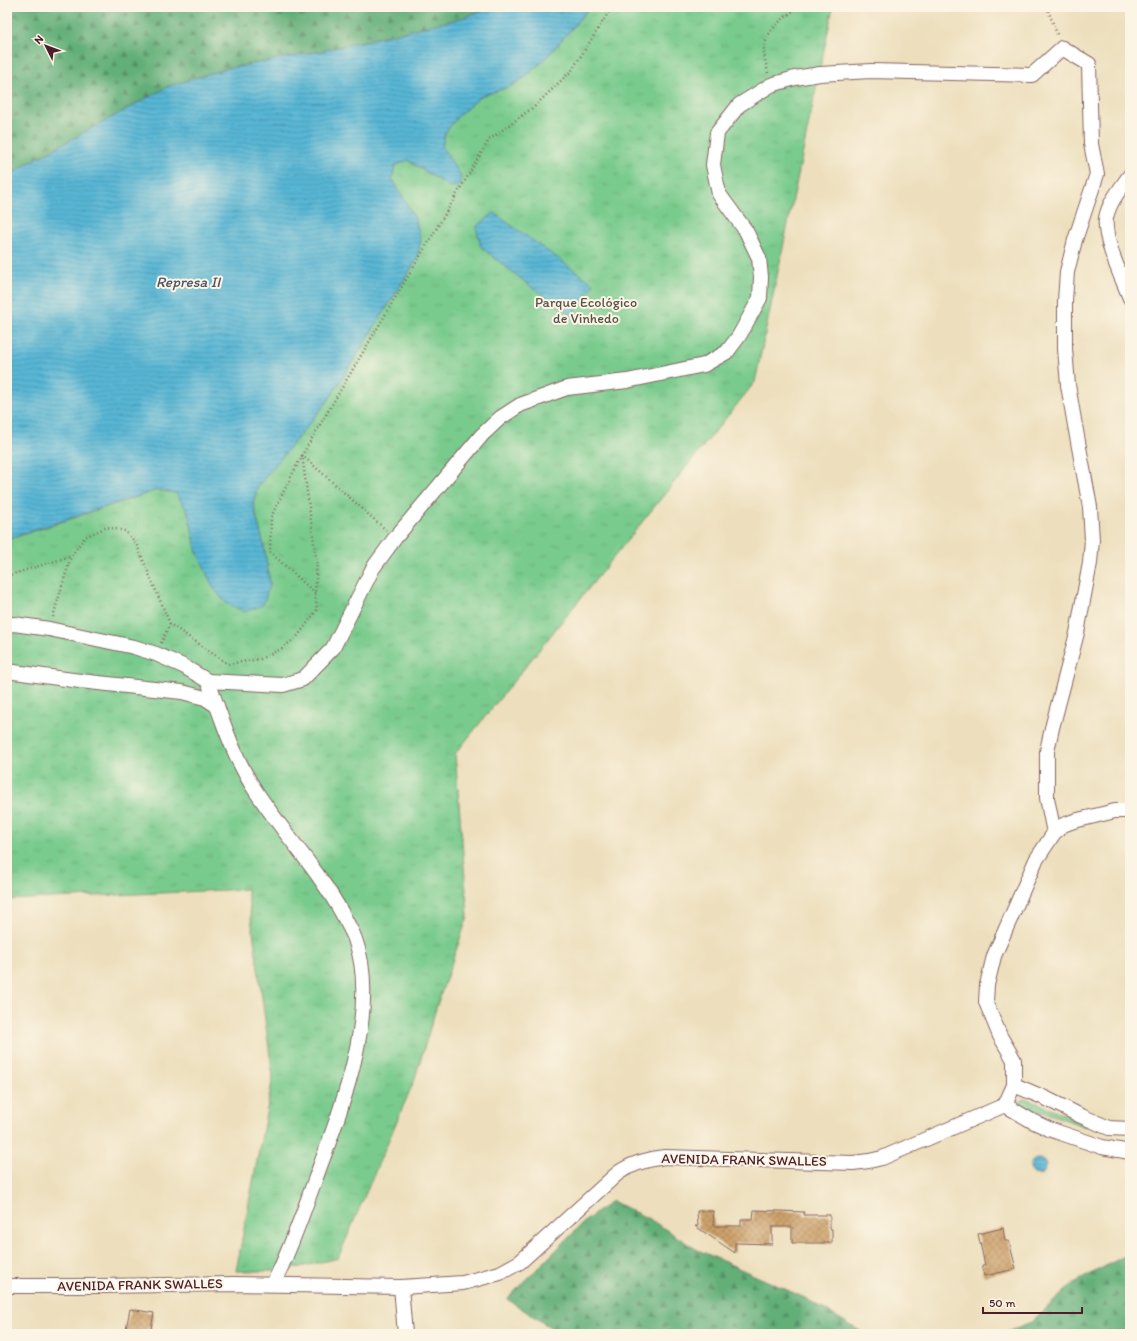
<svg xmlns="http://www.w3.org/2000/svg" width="1137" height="1341" font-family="Itim,sans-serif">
  <defs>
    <pattern id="grass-tufts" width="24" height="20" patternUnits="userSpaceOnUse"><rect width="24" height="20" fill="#79cb8d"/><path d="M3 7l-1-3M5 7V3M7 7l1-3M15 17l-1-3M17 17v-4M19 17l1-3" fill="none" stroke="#6aae7a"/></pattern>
    <pattern id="forest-firs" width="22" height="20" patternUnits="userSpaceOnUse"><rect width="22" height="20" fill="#62af78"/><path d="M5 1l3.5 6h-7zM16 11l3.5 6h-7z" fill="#538e63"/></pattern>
    <pattern id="garden-dots" width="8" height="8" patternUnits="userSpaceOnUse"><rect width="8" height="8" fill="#79cb8d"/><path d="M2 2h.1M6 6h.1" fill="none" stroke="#6aae7a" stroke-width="1.8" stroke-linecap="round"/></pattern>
    <pattern id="water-rules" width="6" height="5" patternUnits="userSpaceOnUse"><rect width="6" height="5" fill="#58b7d6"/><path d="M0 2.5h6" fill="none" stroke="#4b94ae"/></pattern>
    <pattern id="building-cross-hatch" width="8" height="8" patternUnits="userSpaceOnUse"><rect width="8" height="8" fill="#cb9e66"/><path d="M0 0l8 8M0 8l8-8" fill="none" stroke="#a78054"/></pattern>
  </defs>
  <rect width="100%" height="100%" fill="#fcf5e5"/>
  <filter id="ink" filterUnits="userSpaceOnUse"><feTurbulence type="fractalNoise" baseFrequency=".025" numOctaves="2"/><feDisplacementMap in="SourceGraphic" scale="8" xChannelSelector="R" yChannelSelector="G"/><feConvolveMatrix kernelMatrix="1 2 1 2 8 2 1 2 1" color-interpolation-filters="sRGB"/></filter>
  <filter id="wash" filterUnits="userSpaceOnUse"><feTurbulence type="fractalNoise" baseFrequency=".012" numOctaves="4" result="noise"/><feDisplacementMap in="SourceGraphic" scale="16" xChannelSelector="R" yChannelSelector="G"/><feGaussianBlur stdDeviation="0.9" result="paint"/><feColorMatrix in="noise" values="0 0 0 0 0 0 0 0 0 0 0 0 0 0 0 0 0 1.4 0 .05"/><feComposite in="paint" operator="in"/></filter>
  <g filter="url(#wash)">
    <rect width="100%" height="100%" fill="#eddfbd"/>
    <polygon fill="url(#grass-tufts)" stroke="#62755c" points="590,7 833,7 755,382 455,754 468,916 437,1005 414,1081 338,1258 283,1271 236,1271 273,1077 247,889 7,900 7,540 157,490 177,493 188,512 197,552 270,584 264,546 253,503 258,485 328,401 417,259 415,219 392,178 395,166 407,160 450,187 461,176 442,147 445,133 457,117 481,96 509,87 524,78 547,57"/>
    <g fill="url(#forest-firs)" stroke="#566752">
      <polygon points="7,7 492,7 462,18 322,51 225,69 169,86 30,162 7,177"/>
      <polygon points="612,1201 651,1220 696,1249 805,1298 865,1334 562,1334 553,1329 507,1299 585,1221"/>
      <polygon points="1130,1253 1130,1334 1002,1334 1029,1324 1074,1283"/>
    </g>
    <polygon fill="url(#garden-dots)" stroke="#62755c" points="1023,1099 1030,1100 1086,1123 1087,1126 1086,1127 1047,1113 1023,1108 1020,1104"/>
    <g fill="url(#water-rules)" stroke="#516b80">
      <polygon points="492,7 590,7 547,57 524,78 509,87 481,96 457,117 445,133 442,147 461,176 460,186 450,187 408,160 395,166 392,178 415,219 421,239 417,259 328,401 258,486 253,503 264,546 270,584 263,605 245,612 226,603 214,589 197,552 188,512 176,493 157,490 7,539 7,177 30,162 169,86 225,69 322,51 462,18"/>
      <polygon points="494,213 594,284 572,315 530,286 481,247 476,227"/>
      <circle cx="1038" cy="1167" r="8"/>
    </g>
    <g id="blocks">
      <g fill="url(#building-cross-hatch)">
        <polygon points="754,1210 804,1212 804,1215 830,1215 830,1229 832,1229 832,1243 792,1243 792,1227 772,1227 772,1244 735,1243 735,1253 695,1226 698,1226 697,1211 713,1211 714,1226 741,1226 741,1219 753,1219"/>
        <polygon points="1003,1228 1005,1241 1009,1241 1016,1269 984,1276 982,1265 985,1265 978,1234"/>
        <polygon points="130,1309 154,1313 150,1334 125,1334"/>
      </g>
    </g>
  </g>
  <g filter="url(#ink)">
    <use href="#blocks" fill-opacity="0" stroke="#83625e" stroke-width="1"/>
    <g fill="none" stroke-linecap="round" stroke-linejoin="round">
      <defs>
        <g id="minor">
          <path d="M 1130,175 C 1121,188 1109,202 1106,218 C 1103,239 1122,278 1130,298"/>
          <polyline points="7,625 14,624 49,629 134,647 156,654 183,666 208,681 283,685 303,679 333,648 373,568 395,538 482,435 500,418 520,405 567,388 627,381 704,365 727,352 739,336 760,298 761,277 759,258 746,231 719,194 713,165 717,133 739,105 771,85 795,78 820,74 871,71 1032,75 1062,48 1089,64 1091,144 1097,174 1075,240 1067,272 1065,301 1065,349 1068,385 1074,420 1090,507 1092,540 1090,563 1077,633 1052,728 1047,751 1047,798 1054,833"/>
          <polyline points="7,671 80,681 182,692 205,698 217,706"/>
          <path d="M 208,681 C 222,719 234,759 257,793 C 285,835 319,871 343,915 C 347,923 352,931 355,939 C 381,1010 340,1112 315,1180 C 302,1215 290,1251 273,1284"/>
          <polyline points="1014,1085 1045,1098 1079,1115 1109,1128 1130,1129"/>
          <polyline points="1005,1105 1014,1085 1014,1060 1000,1036 986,1002 987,985 994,956 1036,860 1054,833 1063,825 1074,821 1115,811 1130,811"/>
          <polyline points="1005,1105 1032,1121 1049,1129 1102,1147 1130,1152"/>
          <path d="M 7,1286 L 100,1286 L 234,1284 L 401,1287 L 463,1283 L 500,1273 L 520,1262 L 618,1173 C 632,1163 648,1159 665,1157 L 853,1163 L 869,1161 L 882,1158 L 1005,1105"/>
          <polyline points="401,1287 405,1334"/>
        </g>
      </defs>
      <use href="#minor" stroke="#83625e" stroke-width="16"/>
      <g stroke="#83625e" stroke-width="2.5" stroke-dasharray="1 3" stroke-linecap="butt">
        <polyline points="1047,7 1058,37"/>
        <path d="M 768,73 C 767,67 765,60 764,54 C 763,31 782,20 798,7"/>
        <polyline points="302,455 386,530"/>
        <polyline points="7,576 71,556 85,537 107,527 125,531 136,543 170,624 228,664 260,659 281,649 297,637 317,610 315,593 317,565 302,455"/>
        <polyline points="315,593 270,552 271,517 302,455 489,140 535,106 572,70 612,7"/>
        <polyline points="53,617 71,556"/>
        <polyline points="161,643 170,624"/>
      </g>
      <use href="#minor" stroke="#fff" stroke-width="14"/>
    </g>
  </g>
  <g text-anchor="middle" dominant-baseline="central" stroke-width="4" stroke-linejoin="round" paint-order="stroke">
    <g font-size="14" fill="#585348" stroke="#fcf5e5">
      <text x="586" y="302">Parque Ecológico<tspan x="586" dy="16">de Vinhedo</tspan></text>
    </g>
    <g font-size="14" fill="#4a1f2b" stroke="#fcf5e5">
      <text transform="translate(744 1160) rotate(1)">AVENIDA FRANK SWALLES</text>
      <text transform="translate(140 1285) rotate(-1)">AVENIDA FRANK SWALLES</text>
    </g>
    <g font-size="15" font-style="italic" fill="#4f5467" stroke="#fcf5e5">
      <text x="188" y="282">Represa II</text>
    </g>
  </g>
  <rect width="1137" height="1341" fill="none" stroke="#fcf5e5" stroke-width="24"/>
  <g transform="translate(46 46) rotate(312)" stroke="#fcf5e5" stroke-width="3" paint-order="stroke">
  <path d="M0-3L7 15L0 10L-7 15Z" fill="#4a1f2b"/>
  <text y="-6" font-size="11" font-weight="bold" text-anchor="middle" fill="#4a1f2b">N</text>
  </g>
  <path d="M983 1307v6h99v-6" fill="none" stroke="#4a1f2b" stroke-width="2"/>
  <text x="989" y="1307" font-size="12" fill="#4a1f2b" stroke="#fcf5e5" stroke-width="3" paint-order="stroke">50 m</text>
</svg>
